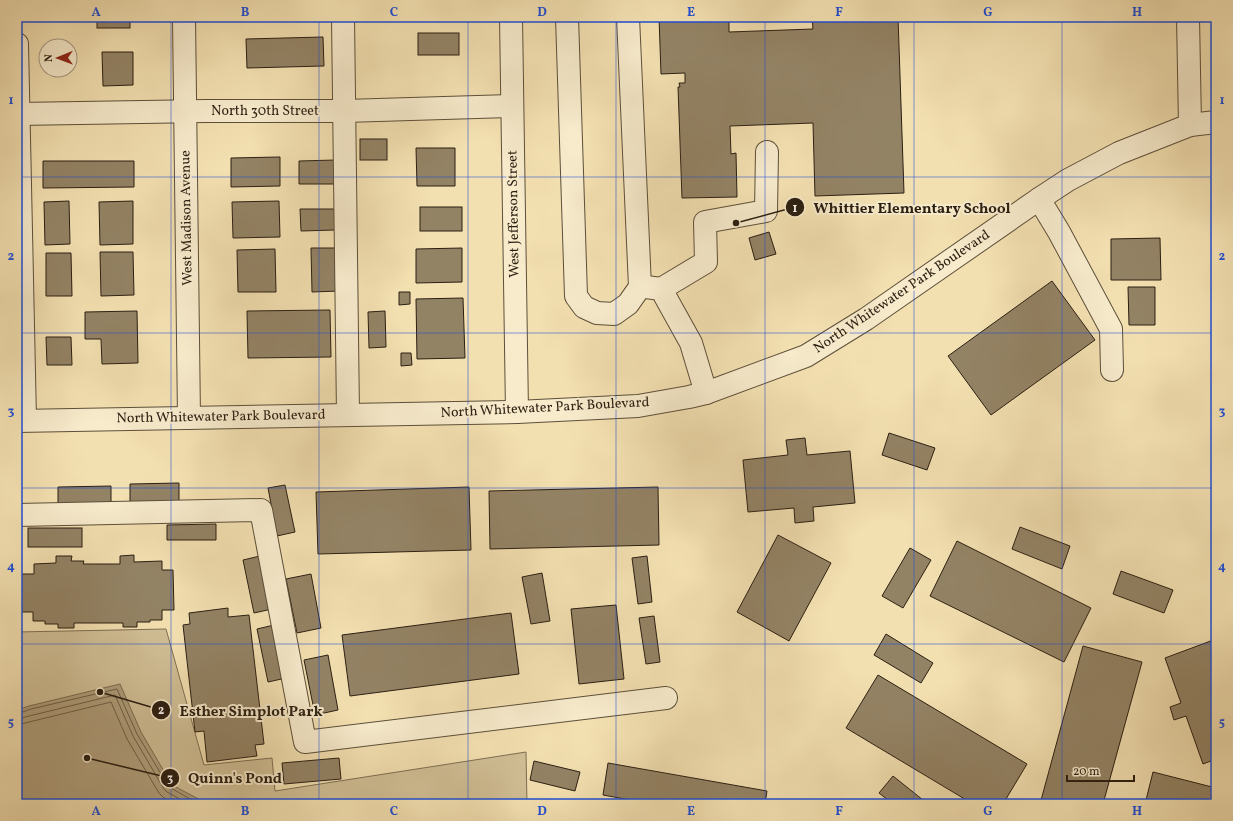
<svg xmlns="http://www.w3.org/2000/svg" width="1233" height="821" font-family="Vollkorn,serif">
  <rect width="100%" height="100%" fill="#f3e0b1"/>
  <filter id="stains"><feTurbulence type="fractalNoise" baseFrequency=".005" numOctaves="4"/><feColorMatrix values="0 0 0 0 .2 0 0 0 0 .09 0 0 0 0 .02 0 0 0 .5 -.17"/></filter>
  <radialGradient id="worn" r=".72"><stop offset=".6" stop-color="#630" stop-opacity="0"/><stop offset="1" stop-color="#630" stop-opacity=".3"/></radialGradient>
  <polygon fill="#d1bf96" stroke="#7e6f54" points="166,629 204,765 272,758 275,791 526,752 527,804 17,804 17,632"/>
  <polygon fill="#af9e7b" stroke="#7a6b51" points="120,684 141,732 172,785 208,804 17,804 17,710 29,706"/>
  <g fill="none" stroke-linecap="round" stroke-linejoin="round">
    <g stroke="#6d5e46" stroke-width="1">
      <polyline points="17,714 31,709 117,689 137,734 169,787 199,804"/>
      <polyline points="17,719 115,695 133,736 164,789 167,792 189,804"/>
      <polyline points="17,725 111,702 127,739 159,793 164,798 176,804"/>
    </g>
  </g>
  <g fill="#938365" stroke="#2b1f12">
    <rect x="97" y="17" width="33" height="11"/>
    <rect x="380" y="17" width="81" height="4"/>
    <polygon points="659,17 729,17 729,32 813,29 812,17 898,17 904,193 815,196 813,123 730,126 731,154 736,153 737,197 682,198 678,87 680,87 679,83 685,83 685,73 661,74"/>
    <rect x="418" y="33" width="41" height="22"/>
    <polygon points="323,37 324,66 247,68 246,39"/>
    <polygon points="102,52 133,52 133,85 103,86"/>
    <rect x="360" y="139" width="27" height="21"/>
    <polygon points="416,148 455,148 455,186 417,186"/>
    <polygon points="280,157 280,186 231,187 231,158"/>
    <polygon points="335,160 335,184 299,184 299,161"/>
    <polygon points="43,161 134,161 134,187 43,188"/>
    <polygon points="69,201 70,244 45,245 44,202"/>
    <polygon points="133,201 133,244 100,245 99,202"/>
    <polygon points="279,201 280,237 233,238 232,202"/>
    <rect x="420" y="207" width="42" height="24"/>
    <polygon points="300,209 335,209 335,230 301,231"/>
    <polygon points="769,232 776,254 755,260 749,238"/>
    <polygon points="1160,238 1161,280 1111,280 1111,239"/>
    <polygon points="311,248 338,248 339,291 312,292"/>
    <polygon points="462,248 462,282 416,283 416,249"/>
    <polygon points="275,249 276,292 238,292 237,250"/>
    <polygon points="100,252 133,252 134,295 101,296"/>
    <polygon points="46,253 71,253 72,296 46,296"/>
    <polygon points="1052,281 1095,340 991,415 948,356"/>
    <polygon points="1128,287 1155,287 1155,325 1129,325"/>
    <polygon points="399,292 410,292 410,304 399,305"/>
    <polygon points="463,298 465,358 417,359 416,299"/>
    <polygon points="330,310 331,357 248,358 247,311"/>
    <polygon points="137,311 138,363 102,364 101,339 85,339 85,312"/>
    <polygon points="385,311 386,347 369,348 368,312"/>
    <polygon points="46,337 71,337 72,365 47,365"/>
    <polygon points="401,353 411,353 412,365 401,366"/>
    <polygon points="889,433 935,448 927,470 882,455"/>
    <polygon points="805,438 807,455 850,451 855,503 813,507 814,521 795,523 794,508 748,512 743,460 788,455 786,440"/>
    <polygon points="179,483 179,504 130,504 130,484"/>
    <polygon points="285,485 295,532 277,536 268,488"/>
    <polygon points="111,486 111,505 58,506 58,487"/>
    <polygon points="469,487 471,550 318,554 316,492"/>
    <polygon points="658,487 659,545 490,549 489,491"/>
    <polygon points="216,524 216,540 167,540 167,525"/>
    <polygon points="1020,527 1070,546 1062,569 1012,549"/>
    <rect x="28" y="528" width="54" height="19"/>
    <polygon points="778,535 831,563 789,641 737,612"/>
    <polygon points="957,541 1091,608 1064,662 930,596"/>
    <polygon points="910,548 931,560 903,608 882,596"/>
    <polygon points="134,555 134,562 162,561 162,570 173,570 174,610 162,610 162,620 150,620 150,622 137,622 137,627 123,627 123,623 74,623 74,628 58,628 58,624 45,624 45,621 33,621 33,612 21,612 20,574 34,574 34,564 56,563 56,556 72,556 71,561 84,561 83,564 120,564 120,556"/>
    <polygon points="260,556 272,609 254,613 243,560"/>
    <polygon points="647,556 652,602 638,604 632,558"/>
    <polygon points="1121,571 1173,590 1164,613 1113,594"/>
    <polygon points="542,573 550,621 531,624 522,577"/>
    <polygon points="311,574 321,628 297,633 286,579"/>
    <polygon points="616,605 624,679 579,684 571,609"/>
    <polygon points="228,608 228,617 249,615 264,744 255,745 257,756 207,762 204,731 195,732 183,625 190,624 189,613"/>
    <polygon points="511,613 519,674 350,696 342,635"/>
    <polygon points="654,616 660,662 646,664 639,618"/>
    <polygon points="274,625 286,678 268,682 257,629"/>
    <polygon points="886,634 933,663 921,683 874,655"/>
    <polygon points="1216,639 1216,759 1203,764 1186,716 1174,720 1170,707 1181,703 1165,658"/>
    <polygon points="1083,646 1142,662 1103,804 1040,804"/>
    <polygon points="328,655 338,710 315,715 304,660"/>
    <polygon points="878,675 1027,764 1003,804 973,804 846,728"/>
    <polygon points="339,758 341,779 284,784 282,763"/>
    <polygon points="534,761 580,772 575,791 530,780"/>
    <polygon points="608,763 767,791 765,804 636,804 636,801 603,795"/>
    <polygon points="1153,772 1216,788 1216,804 1145,804"/>
    <polygon points="893,776 928,804 893,804 879,793"/>
  </g>
  <g fill="none" stroke-linecap="round" stroke-linejoin="round">
    <defs>
      <g id="minor">
        <polyline points="184,17 189,418"/>
        <polyline points="343,17 348,415"/>
        <polyline points="511,17 517,412"/>
        <polyline points="567,17 576,296 584,307 597,313 614,314 628,304 640,287 628,17"/>
        <polyline points="1188,17 1190,125"/>
        <polyline points="17,44 25,420"/>
        <polyline points="17,114 205,111 345,111 512,106"/>
        <polyline points="1039,199 1059,232 1111,329 1112,370"/>
        <polyline points="646,287 661,289 691,343 706,393"/>
        <polyline points="661,289 706,262 705,222 766,211 767,152"/>
        <polyline points="17,421 517,412 638,406 689,397 706,393 806,356 866,319 1039,199 1068,180 1119,153 1190,125 1216,122"/>
        <polyline points="17,515 261,510 305,742 666,698"/>
      </g>
    </defs>
    <use href="#minor" stroke="#5d4f3a" stroke-width="24"/>
    <use href="#minor" stroke="#f7ebcc" stroke-width="22"/>
  </g>
  <path fill="none" stroke="#1d4ed8" stroke-width="1" stroke-opacity="0.55" d="M 171,17 L 171,804M 319,17 L 319,804M 468,17 L 468,804M 616,17 L 616,804M 765,17 L 765,804M 914,17 L 914,804M 1062,17 L 1062,804M 17,177 L 1216,177M 17,333 L 1216,333M 17,488 L 1216,488M 17,644 L 1216,644"/>
  <g text-anchor="middle" dominant-baseline="central" stroke-width="4" stroke-linejoin="round" paint-order="stroke">
    <g font-size="14" fill="#2b1f12" stroke="#f7ebcc">
      <text x="265" y="111">North 30th Street</text>
      <text transform="translate(514 214) rotate(-91)">West Jefferson Street</text>
      <text transform="translate(187 218) rotate(-91)">West Madison Avenue</text>
      <text transform="translate(902 292) rotate(-34)">North Whitewater Park Boulevard</text>
      <text transform="translate(545 408) rotate(-3)">North Whitewater Park Boulevard</text>
      <text transform="translate(221 417) rotate(-1)">North Whitewater Park Boulevard</text>
    </g>
  </g>
  <path fill="none" stroke="#2b1f12" stroke-width="1.5" d="M736 223L795 207M100 692L161 710M87 758L170 778"/>
  <g fill="#2b1f12" stroke="#f7ebcc" stroke-width="1.5">
    <circle cx="736" cy="223" r="4"/>
    <circle cx="100" cy="692" r="4"/>
    <circle cx="87" cy="758" r="4"/>
    <circle cx="795" cy="207" r="10"/>
    <circle cx="161" cy="710" r="10"/>
    <circle cx="170" cy="778" r="10"/>
  </g>
  <g font-size="12" text-anchor="middle" font-weight="bold" fill="#fff">
    <text x="795" y="212">1</text>
    <text x="161" y="714">2</text>
    <text x="170" y="782">3</text>
  </g>
  <g font-size="15" text-anchor="middle" font-weight="bold" fill="#2b1f12" stroke="#f7ebcc" stroke-width="4" stroke-linejoin="round" paint-order="stroke">
    <text x="912" y="213">Whittier Elementary School</text>
    <text x="251" y="716">Esther Simplot Park</text>
    <text x="235" y="783">Quinn's Pond</text>
  </g>
  <rect width="1233" height="821" fill="none" stroke="#f3e0b1" stroke-width="44"/>
  <g transform="translate(58 58) rotate(269)"><circle r="19" fill="#f7ebcc" stroke="#a59982"/>
  <path d="M0-3L7 15L0 10L-7 15Z" fill="#8f2418"/>
  <text y="-6" font-size="11" font-weight="bold" text-anchor="middle" fill="#2b1f12">N</text>
  </g>
  <path d="M1067 775v6h67v-6" fill="none" stroke="#2b1f12" stroke-width="2"/>
  <text x="1073" y="775" font-size="12" fill="#2b1f12" stroke="#f7ebcc" stroke-width="3" paint-order="stroke">20 m</text>
  <rect x="22" y="22" width="1189" height="777" fill="none" stroke="#1d4ed8" stroke-width="1.5"/>
  <g font-size="13" text-anchor="middle" font-weight="bold" fill="#1d4ed8">
    <text x="96" y="16">A</text>
    <text x="245" y="16">B</text>
    <text x="394" y="16">C</text>
    <text x="542" y="16">D</text>
    <text x="691" y="16">E</text>
    <text x="839" y="16">F</text>
    <text x="988" y="16">G</text>
    <text x="1137" y="16">H</text>
    <text x="11" y="104">1</text>
    <text x="1222" y="104">1</text>
    <text x="11" y="260">2</text>
    <text x="1222" y="260">2</text>
    <text x="11" y="415">3</text>
    <text x="1222" y="415">3</text>
    <text x="11" y="570">4</text>
    <text x="1222" y="570">4</text>
    <text x="11" y="726">5</text>
    <text x="1222" y="726">5</text>
    <text x="96" y="815">A</text>
    <text x="245" y="815">B</text>
    <text x="394" y="815">C</text>
    <text x="542" y="815">D</text>
    <text x="691" y="815">E</text>
    <text x="839" y="815">F</text>
    <text x="988" y="815">G</text>
    <text x="1137" y="815">H</text>
  </g>
  <rect width="100%" height="100%" filter="url(#stains)"/>
  <rect width="100%" height="100%" fill="url(#worn)"/>
</svg>
